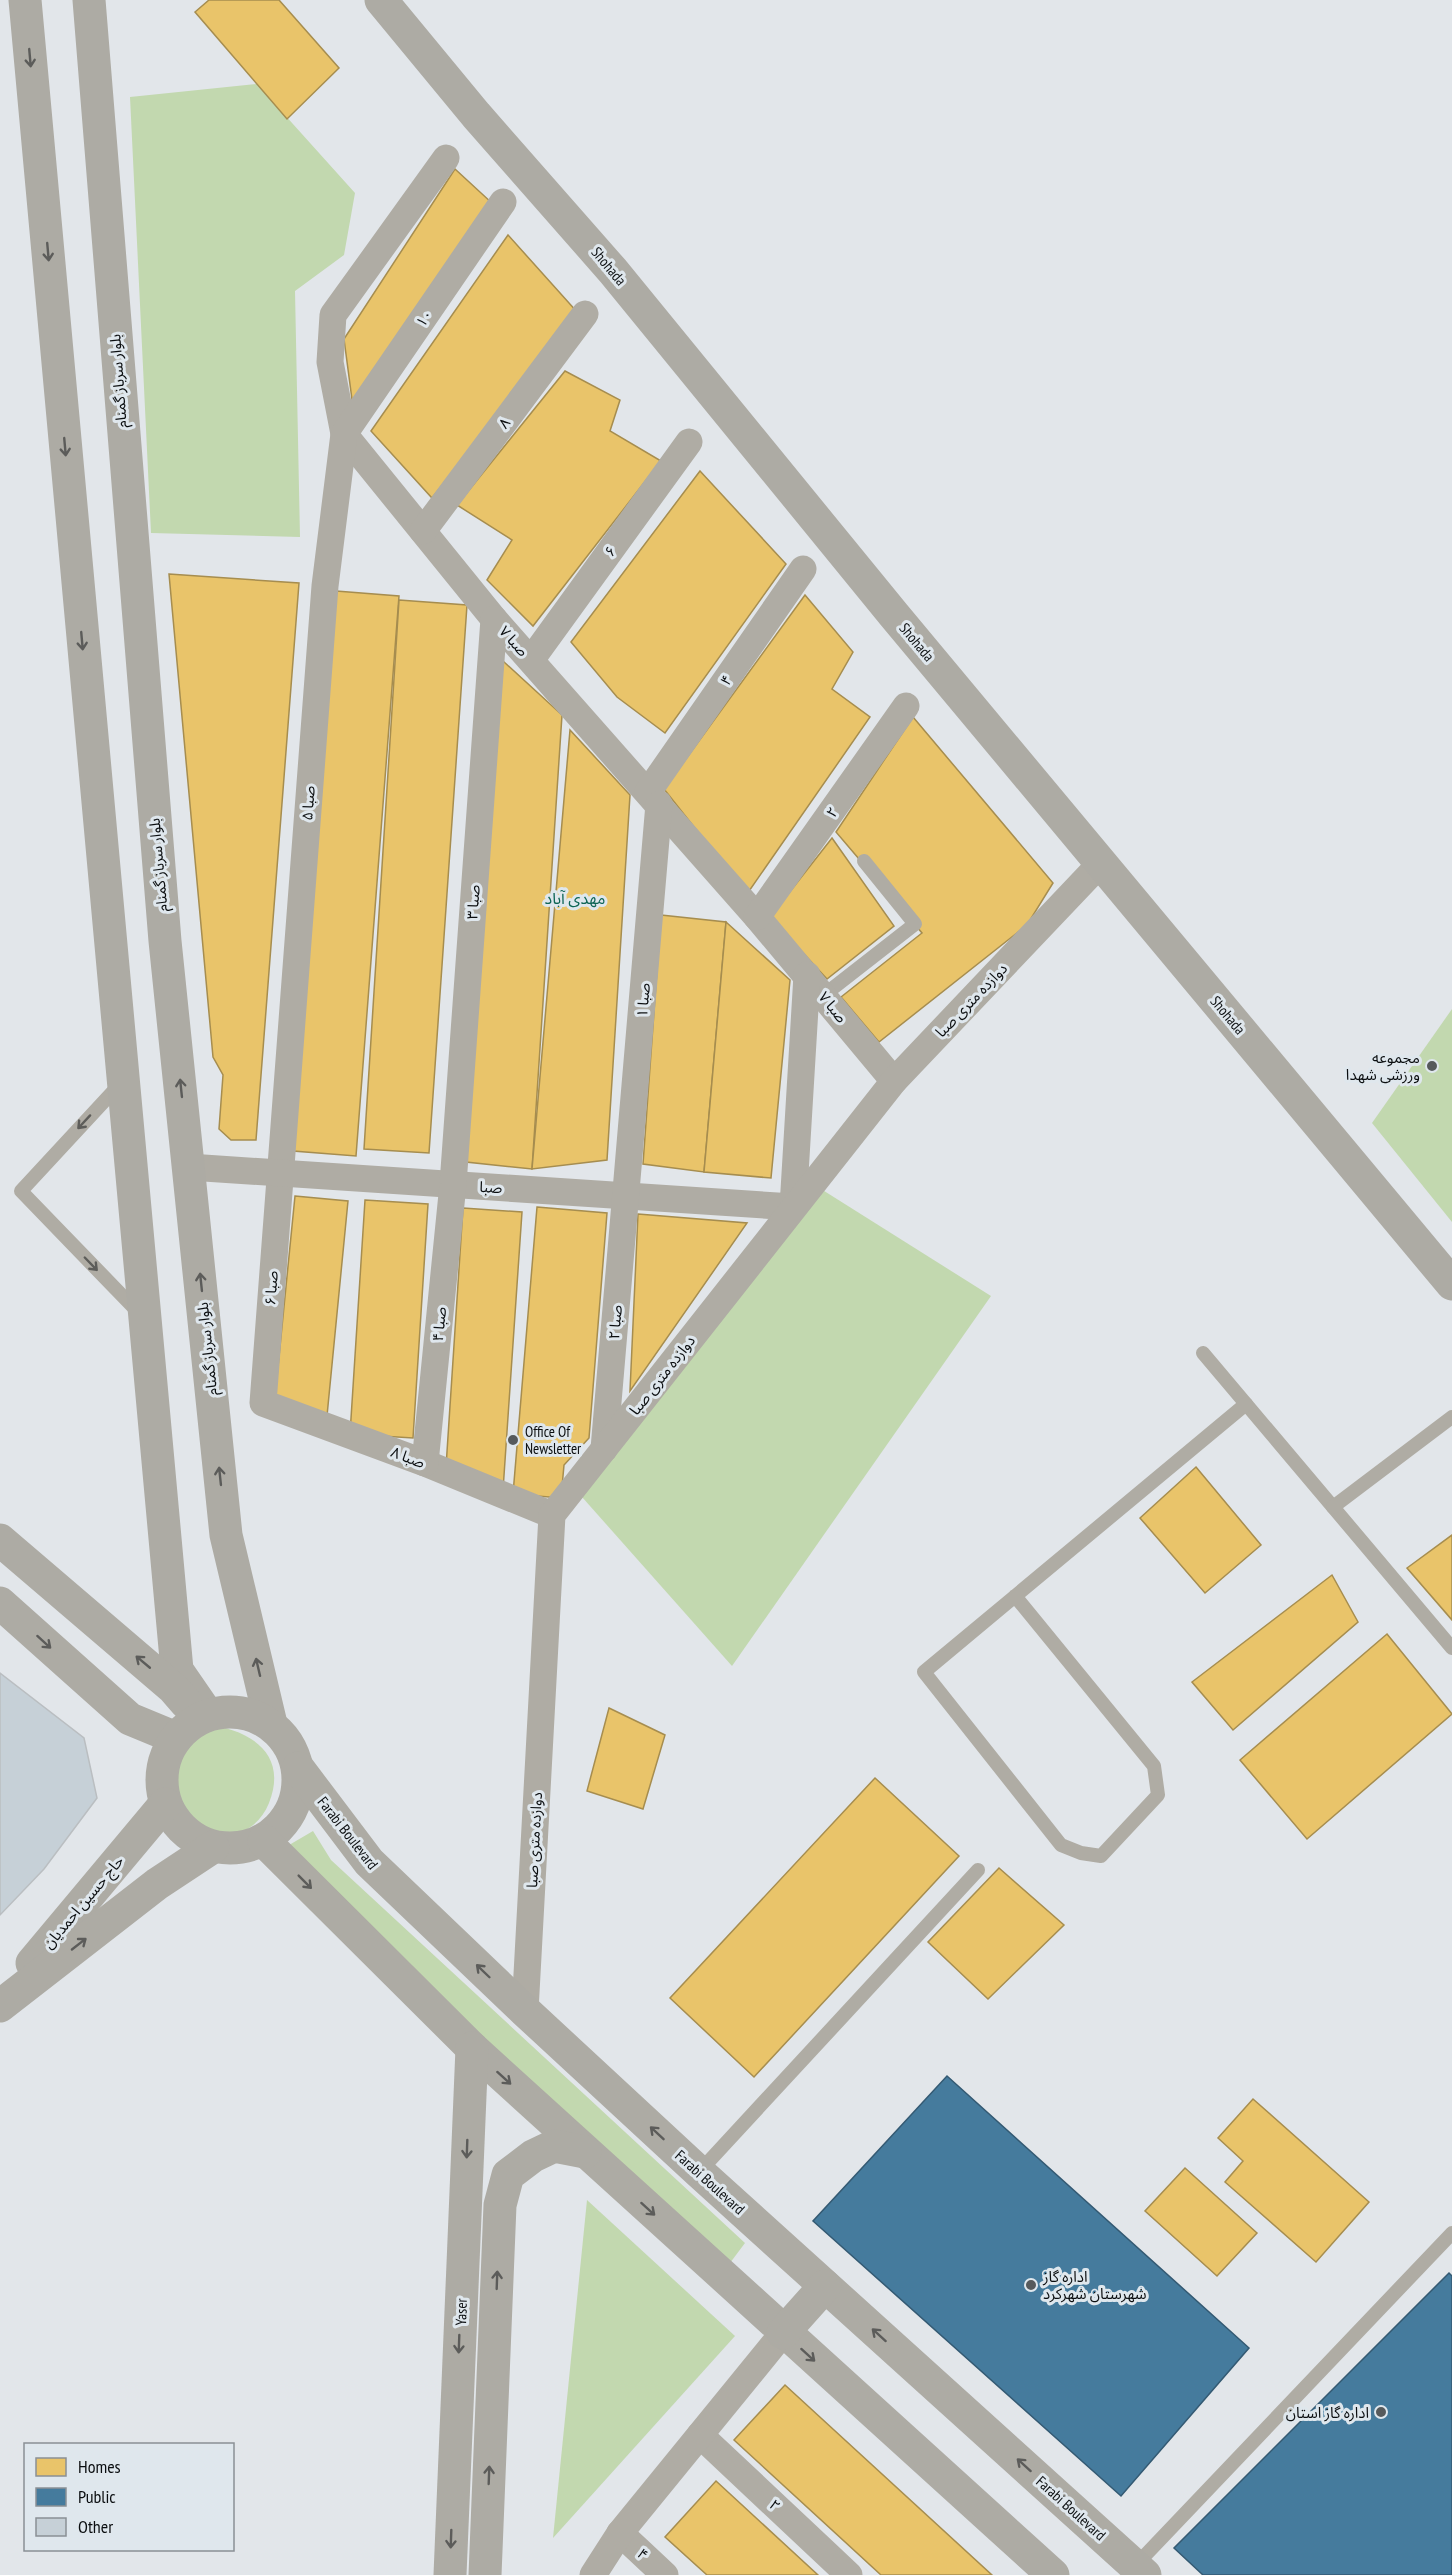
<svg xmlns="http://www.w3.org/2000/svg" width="1452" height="2575" font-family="'PT Sans Narrow','Noto Sans Arabic',sans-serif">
  <rect width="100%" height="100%" fill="#e2e6ea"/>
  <g fill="#c2d8af">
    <polygon points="257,84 355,193 344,255 295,291 300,537 151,533 130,97"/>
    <polygon points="1452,1009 1452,1222 1372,1123"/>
    <polygon points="821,1189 991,1296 732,1666 582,1497"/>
    <path d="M 204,1724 C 248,1729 289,1752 269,1803 C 247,1857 170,1840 164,1785 C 163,1780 167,1772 168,1767 C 174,1743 183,1735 204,1724 Z"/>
    <polygon points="313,1831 331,1860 745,2243 724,2271 284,1848"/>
    <polygon points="587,2200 735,2336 553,2538"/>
  </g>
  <g fill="#e9c46a" stroke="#a68d4f" stroke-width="1.5">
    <polygon points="209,0 279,0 339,68 287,119 195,12"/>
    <polygon points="455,169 493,204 353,407 344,339"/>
    <polygon points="508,235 578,313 432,498 371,431"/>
    <polygon points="565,371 620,400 610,431 661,461 533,626 487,580 512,540 457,505"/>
    <polygon points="700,471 786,564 665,733 617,697 571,642"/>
    <polygon points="169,574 299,583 256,1140 231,1140 219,1129 223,1075 213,1057"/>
    <polygon points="336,591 399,596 356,1156 293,1151"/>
    <polygon points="805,595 853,652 832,689 870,717 747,894 664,789"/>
    <polygon points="399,600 467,605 429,1153 364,1149"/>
    <polygon points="503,661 562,715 532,1169 466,1162"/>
    <polygon points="913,717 1053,883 1027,925 879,1042 841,997 922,933 836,832"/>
    <polygon points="570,730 630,795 607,1160 532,1169"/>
    <polygon points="832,838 894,926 827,979 770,917"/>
    <polygon points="661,915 726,922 704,1172 643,1164"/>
    <polygon points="726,922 790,980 771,1178 704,1172"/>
    <polygon points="295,1196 348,1201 326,1426 274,1407"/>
    <polygon points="365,1200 428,1204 413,1438 350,1434"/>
    <polygon points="537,1207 607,1213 589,1438 564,1465 561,1498 513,1494"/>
    <polygon points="463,1208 522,1212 503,1490 446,1467"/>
    <polygon points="638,1214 747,1223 630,1391"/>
    <polygon points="1196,1467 1261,1545 1205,1593 1140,1518"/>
    <polygon points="1452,1535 1452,1620 1407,1568"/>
    <polygon points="1332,1575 1358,1622 1233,1730 1192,1682"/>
    <polygon points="1387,1634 1452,1714 1307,1839 1240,1760"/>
    <polygon points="609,1708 665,1735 643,1809 587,1791"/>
    <polygon points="875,1778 959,1856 754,2077 670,1998"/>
    <polygon points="999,1868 1064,1925 988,1999 928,1942"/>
    <polygon points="1253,2099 1369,2202 1316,2262 1225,2182 1243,2161 1218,2138"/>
    <polygon points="1185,2168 1257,2233 1217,2276 1145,2211"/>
    <polygon points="1084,2218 1174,2299 1092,2390 1003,2309"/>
    <polygon points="1452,2374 1452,2424 1427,2401"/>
    <polygon points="785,2385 992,2575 881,2575 734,2440"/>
    <polygon points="716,2481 818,2575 707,2575 665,2537"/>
    <polygon points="1378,2548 1399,2567 1407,2558 1420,2571 1433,2557 1450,2574 1452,2572 1452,2575 1354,2575"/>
  </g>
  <g fill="#457b9d" stroke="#345a73" stroke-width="1.5">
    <polygon points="947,2076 1249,2348 1121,2496 813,2221"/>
    <polygon points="1449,2273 1452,2276 1452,2575 1203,2575 1174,2548"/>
  </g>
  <polygon fill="#c6d0d7" stroke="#babec1" stroke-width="1.5" points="0,1673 84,1738 97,1798 44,1869 0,1915"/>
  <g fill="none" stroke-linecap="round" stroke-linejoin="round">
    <g stroke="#afaca4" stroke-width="14">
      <polyline points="824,995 915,924 864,861"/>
      <polyline points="121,1083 21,1191 139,1313"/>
      <polyline points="1203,1353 1452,1648"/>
      <polyline points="1333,1507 1452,1417"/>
      <polyline points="1015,1596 1154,1766 1158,1795 1101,1856 1081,1853 1061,1845 924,1672 1246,1404"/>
      <polyline points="699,2172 978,1870"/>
      <polyline points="1135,2566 1452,2233"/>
    </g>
    <g stroke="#afaca4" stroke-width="27">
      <polyline points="446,158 333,315 330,362 344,434 494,619 757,917 894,1081"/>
      <polyline points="503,202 344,434 325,586 263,1403 425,1463 552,1515"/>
      <polyline points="423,531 585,314"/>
      <polyline points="531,660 689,442"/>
      <polyline points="648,792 803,569"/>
      <polyline points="757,917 906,706"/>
      <polyline points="189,1167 793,1207 807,975"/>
      <polyline points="604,1449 659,804"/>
      <polyline points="425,1463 453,1184 494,619"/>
      <polyline points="525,2011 552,1515 894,1081 1101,863"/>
      <polyline points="700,2435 849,2575"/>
      <polyline points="620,2533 665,2575"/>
      <polyline points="593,2575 620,2533 783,2333"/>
    </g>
    <g stroke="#adaba4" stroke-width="33">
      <polyline points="25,0 177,1670 208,1715"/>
      <polyline points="89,0 165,941 226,1535 271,1724"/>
      <polyline points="381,0 476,115 613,271 894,615 1452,1284"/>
      <polyline points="0,1540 173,1688 186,1703"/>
      <polyline points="0,1603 130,1719 176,1738"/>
      <circle cx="230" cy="1780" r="68"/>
      <polyline points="298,1768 369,1862 525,2011 699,2172 1145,2575"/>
      <polyline points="264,1841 472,2048 1053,2575"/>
      <polyline points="32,1963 165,1804"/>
      <polyline points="0,2006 157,1884 213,1847"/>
      <polyline points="783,2333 825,2286"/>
      <polyline points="450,2575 472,2048"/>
      <polyline points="485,2575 500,2205 508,2175 533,2156 554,2146 585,2152"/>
    </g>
  </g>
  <defs><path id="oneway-shaft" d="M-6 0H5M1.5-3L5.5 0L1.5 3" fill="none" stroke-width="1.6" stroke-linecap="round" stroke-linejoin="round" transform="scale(1.5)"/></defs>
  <g stroke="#5c5c5a">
    <use href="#oneway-shaft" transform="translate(30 58) rotate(85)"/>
    <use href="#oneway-shaft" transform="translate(48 252) rotate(85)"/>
    <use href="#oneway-shaft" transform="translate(65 447) rotate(85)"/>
    <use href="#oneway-shaft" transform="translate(82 641) rotate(85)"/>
    <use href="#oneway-shaft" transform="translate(181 1088) rotate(-96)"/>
    <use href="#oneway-shaft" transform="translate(201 1282) rotate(-96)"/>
    <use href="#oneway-shaft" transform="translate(220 1476) rotate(-96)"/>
    <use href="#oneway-shaft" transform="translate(44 1642) rotate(42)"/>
    <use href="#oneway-shaft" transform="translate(143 1662) rotate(-140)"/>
    <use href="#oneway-shaft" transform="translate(258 1667) rotate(-103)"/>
    <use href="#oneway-shaft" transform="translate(305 1882) rotate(45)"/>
    <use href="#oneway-shaft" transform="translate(79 1944) rotate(-38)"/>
    <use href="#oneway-shaft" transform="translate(483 1971) rotate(-136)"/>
    <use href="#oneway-shaft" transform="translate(504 2078) rotate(42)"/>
    <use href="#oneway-shaft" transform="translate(657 2133) rotate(-137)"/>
    <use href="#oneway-shaft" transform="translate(467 2149) rotate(92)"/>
    <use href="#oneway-shaft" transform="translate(648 2209) rotate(42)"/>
    <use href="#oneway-shaft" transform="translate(497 2280) rotate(-88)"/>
    <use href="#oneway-shaft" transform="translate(879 2335) rotate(-138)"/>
    <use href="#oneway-shaft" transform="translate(459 2344) rotate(92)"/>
    <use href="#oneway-shaft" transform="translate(808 2355) rotate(42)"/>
    <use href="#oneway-shaft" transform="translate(1024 2465) rotate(-138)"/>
    <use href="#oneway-shaft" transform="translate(489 2475) rotate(-88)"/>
    <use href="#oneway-shaft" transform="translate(451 2539) rotate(92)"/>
  </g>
  <g stroke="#5d5d5a">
    <use href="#oneway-shaft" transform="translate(84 1122) rotate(133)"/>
    <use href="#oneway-shaft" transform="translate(91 1264) rotate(46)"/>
  </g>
  <g fill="#565a5c" stroke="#dfe7ed" stroke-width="2">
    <circle cx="1432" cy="1066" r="6"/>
    <circle cx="513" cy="1440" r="6"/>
    <circle cx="1031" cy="2285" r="6"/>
    <circle cx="1381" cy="2412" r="6"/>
  </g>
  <g text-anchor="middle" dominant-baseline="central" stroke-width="6" stroke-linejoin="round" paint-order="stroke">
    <g font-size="15" fill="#0b0e10" stroke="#dfe7ed">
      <text transform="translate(609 266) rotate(50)">Shohada</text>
      <text transform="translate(424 318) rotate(-55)">۱۰</text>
      <text transform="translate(118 381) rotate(-94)">بلوار سرباز گمنام</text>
      <text transform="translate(504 423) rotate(-53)">۸</text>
      <text transform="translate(610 551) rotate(-54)">۶</text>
      <text transform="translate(514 641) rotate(48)">صبا ۷</text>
      <text transform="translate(917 642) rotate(50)">Shohada</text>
      <text transform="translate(726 680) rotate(-55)">۴</text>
      <text transform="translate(308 803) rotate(-86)">صبا ۵</text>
      <text transform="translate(832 812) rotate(-55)">۲</text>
      <text transform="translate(158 865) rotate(-95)">بلوار سرباز گمنام</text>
      <text transform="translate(473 902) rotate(-86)">صبا ۳</text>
      <text transform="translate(643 1000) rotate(-85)">صبا ۱</text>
      <text transform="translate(971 1000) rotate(-46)">دوازده متری صبا</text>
      <text transform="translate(833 1007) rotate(51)">صبا ۷</text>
      <text transform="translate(1228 1015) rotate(50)">Shohada</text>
      <text transform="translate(491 1187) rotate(4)">صبا</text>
      <text transform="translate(271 1288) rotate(-86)">صبا ۶</text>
      <text transform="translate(615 1322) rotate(-85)">صبا ۲</text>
      <text transform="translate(439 1324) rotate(-84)">صبا ۴</text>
      <text transform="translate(207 1349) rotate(-96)">بلوار سرباز گمنام</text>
      <text transform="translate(662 1375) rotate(-52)">دوازده متری صبا</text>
      <text transform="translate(408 1457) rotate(21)">صبا ۸</text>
      <text transform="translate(348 1833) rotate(52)">Farabi Boulevard</text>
      <text transform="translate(534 1840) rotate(-87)">دوازده متری صبا</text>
      <text transform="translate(83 1902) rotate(-50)">حاج حسین احمدیان</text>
      <text transform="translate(710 2182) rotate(42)">Farabi Boulevard</text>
      <text transform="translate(461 2312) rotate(-88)">Yaser</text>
      <text transform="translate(775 2505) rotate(43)">۲</text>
      <text transform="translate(1071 2508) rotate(42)">Farabi Boulevard</text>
      <text transform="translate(643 2554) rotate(43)">۴</text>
    </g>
    <g font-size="15" fill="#0b0e10" stroke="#dfe7ed" text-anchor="end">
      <text x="1420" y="1057">مجموعه<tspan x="1420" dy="17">ورزشی شهدا</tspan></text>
      <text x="525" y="1431" text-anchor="start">Office Of<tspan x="525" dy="17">Newsletter</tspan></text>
      <text x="1043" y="2276" text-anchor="start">اداره گاز<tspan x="1043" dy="17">شهرستان شهرکرد</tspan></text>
      <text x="1369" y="2412">اداره گاز استان</text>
    </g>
    <g font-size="16" fill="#0e6555" stroke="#dfe7ed">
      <text x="575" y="898">مهدی آباد</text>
    </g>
  </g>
  <rect x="24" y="2443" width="210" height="108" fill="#dfe7ed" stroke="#8a9095" stroke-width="1.5"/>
  <rect x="36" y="2458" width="30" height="18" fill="#e9c46a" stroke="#8a9095" stroke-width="1.5"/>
  <text x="78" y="2473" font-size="18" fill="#0b0e10">Homes</text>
  <rect x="36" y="2488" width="30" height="18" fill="#457b9d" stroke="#8a9095" stroke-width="1.5"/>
  <text x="78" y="2503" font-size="18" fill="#0b0e10">Public</text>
  <rect x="36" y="2518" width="30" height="18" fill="#c6d0d7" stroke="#8a9095" stroke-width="1.5"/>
  <text x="78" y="2533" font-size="18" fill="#0b0e10">Other</text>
</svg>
